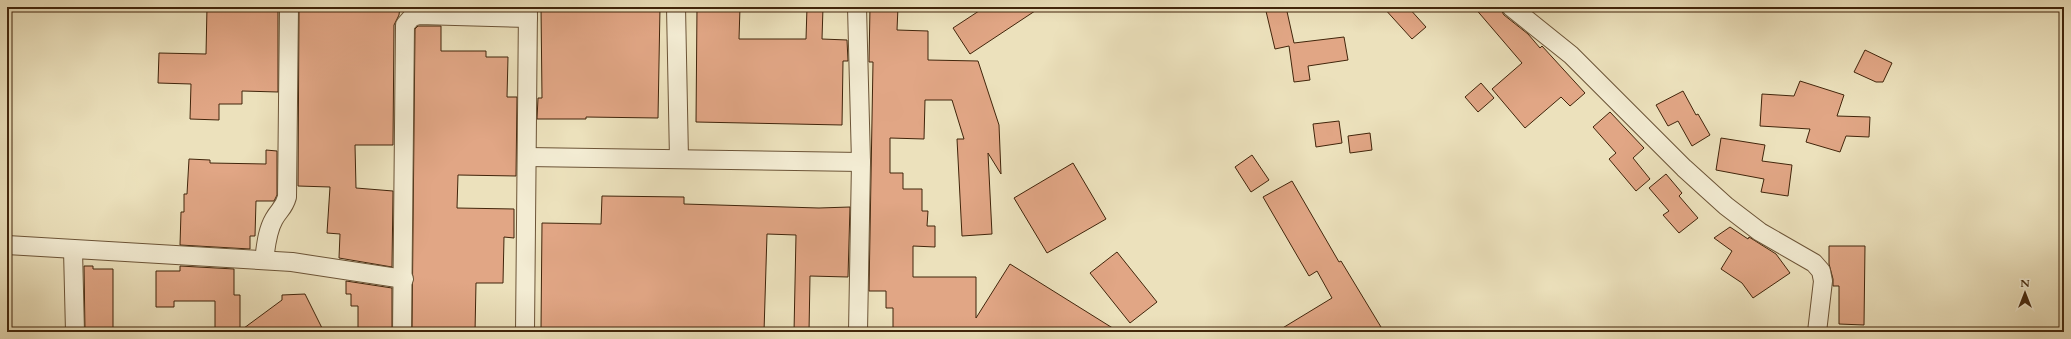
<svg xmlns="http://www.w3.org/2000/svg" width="2071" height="339" font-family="Cardo,serif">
  <rect width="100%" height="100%" fill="#ece1bc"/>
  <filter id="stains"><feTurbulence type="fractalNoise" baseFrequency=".005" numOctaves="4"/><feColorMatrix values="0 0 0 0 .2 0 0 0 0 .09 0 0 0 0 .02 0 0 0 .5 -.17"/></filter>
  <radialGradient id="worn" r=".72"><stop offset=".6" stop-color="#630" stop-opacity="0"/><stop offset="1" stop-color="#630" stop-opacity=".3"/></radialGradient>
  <g fill="#e1a685" stroke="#41250b">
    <polygon points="207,7 278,7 278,92 242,91 242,104 219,104 219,120 190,119 191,84 158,83 159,53 206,54"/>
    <polygon points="299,7 400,7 399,15 394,25 393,145 355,145 356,188 393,191 392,267 339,258 340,234 327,233 330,187 298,186"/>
    <polygon points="541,7 660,7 658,118 586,117 586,119 537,119 538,98 542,98"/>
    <polygon points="697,7 740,7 739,39 806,39 807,7 823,7 822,39 847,40 848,61 843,61 842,125 696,122"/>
    <polygon points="870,7 898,7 897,30 928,31 928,60 978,61 999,125 1001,174 988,153 992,234 962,236 957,139 964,139 952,100 925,100 924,139 890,138 890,173 903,173 903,189 922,189 922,211 928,211 927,226 935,226 935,247 913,246 913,277 976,277 976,318 1010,264 1119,332 893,330 893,308 886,308 886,291 869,291 873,62 869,62"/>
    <polygon points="985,7 1041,7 970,54 953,28"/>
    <polygon points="1265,7 1286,7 1294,43 1344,37 1348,60 1308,66 1310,80 1294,82 1289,46 1275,49"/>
    <polygon points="1383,7 1408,7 1426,27 1412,39"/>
    <polygon points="1474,7 1499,7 1504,15 1528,34 1540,48 1542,46 1585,93 1570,106 1561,97 1525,128 1492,89 1522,63"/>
    <polygon points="418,26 441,26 441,51 486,51 486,57 508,57 507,97 517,97 516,176 458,175 457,208 514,209 514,238 504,237 503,283 476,283 475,332 412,332 415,29"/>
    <polygon points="1865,50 1892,63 1883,82 1876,82 1854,72"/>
    <polygon points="1800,81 1844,95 1837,116 1870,117 1869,137 1846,136 1840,152 1806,142 1810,129 1760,126 1762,94 1794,96"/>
    <polygon points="1481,83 1494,98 1478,112 1465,97"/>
    <polygon points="1683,91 1696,115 1698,114 1710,135 1692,146 1678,121 1668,126 1656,105"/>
    <polygon points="1610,112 1644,148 1633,158 1650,179 1636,191 1609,159 1616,153 1593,127"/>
    <polygon points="1339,121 1342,143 1316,147 1313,124"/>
    <polygon points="1370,133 1372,150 1350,153 1348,136"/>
    <polygon points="1721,138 1765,145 1762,161 1792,165 1788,196 1761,192 1764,179 1716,170"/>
    <polygon points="266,150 277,151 277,195 274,201 256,201 255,236 250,236 250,249 180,245 181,212 184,212 184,194 187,194 189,159 210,160 210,163 266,164"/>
    <polygon points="1252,155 1269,180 1251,192 1235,167"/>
    <polygon points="1073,163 1106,219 1047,253 1014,198"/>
    <polygon points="1666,174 1682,193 1679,196 1698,218 1679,233 1663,215 1669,211 1649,188"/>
    <polygon points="1292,181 1339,262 1341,261 1384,332 1276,332 1332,298 1317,271 1309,276 1263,197"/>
    <polygon points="602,196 684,197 684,204 819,208 850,207 848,277 810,276 809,332 794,332 796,235 767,234 764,332 683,329 683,332 600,332 600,329 541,329 542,223 601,224"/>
    <polygon points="1730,227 1748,239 1749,237 1776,254 1790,273 1753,298 1742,283 1721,269 1732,251 1714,238"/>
    <polygon points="1829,246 1865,246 1864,325 1839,324 1839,286 1833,286 1833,279 1829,264"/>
    <polygon points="1117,252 1157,302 1130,323 1090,273"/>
    <polygon points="84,266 93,266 93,269 113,269 113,332 85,332"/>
    <polygon points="180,266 234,269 234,295 240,295 240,331 282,300 282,295 305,294 324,332 215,332 215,301 174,301 174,307 156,307 156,271 180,271"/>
    <polygon points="346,281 392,288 392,332 358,332 358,306 351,306 351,294 346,294"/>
  </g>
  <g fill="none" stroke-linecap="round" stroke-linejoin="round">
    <defs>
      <g id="minor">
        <polyline points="676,7 679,159"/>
        <polyline points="857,7 861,162 858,332"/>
        <polyline points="1511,7 1571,55 1684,168 1726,206 1760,232 1814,263 1821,271 1823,281 1817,332"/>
        <polyline points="527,157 861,162"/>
        <polyline points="7,245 292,262 404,279"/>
        <polyline points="73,250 75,332"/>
        <path d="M 264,260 C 266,246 267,231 274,219 C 279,210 284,208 287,197 L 289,7"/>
        <polyline points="402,332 405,25 412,17 419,15 528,18"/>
        <polyline points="525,332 528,7"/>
      </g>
    </defs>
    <use href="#minor" stroke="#6c5437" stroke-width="20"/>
    <use href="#minor" stroke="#f3ecd3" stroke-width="18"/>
  </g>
  <rect width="2071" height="339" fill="none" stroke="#ece1bc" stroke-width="24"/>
  <rect x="8" y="8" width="2055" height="323" fill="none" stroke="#41250b" stroke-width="2"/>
  <rect x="12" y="12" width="2047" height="315" fill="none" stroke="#41250b"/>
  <g transform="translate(2025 293)" stroke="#f3ecd3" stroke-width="3" paint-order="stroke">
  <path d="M0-3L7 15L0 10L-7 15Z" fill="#41250b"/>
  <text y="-6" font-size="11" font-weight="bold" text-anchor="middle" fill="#41250b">N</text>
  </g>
  <rect width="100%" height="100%" filter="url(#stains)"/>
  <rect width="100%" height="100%" fill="url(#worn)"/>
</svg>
